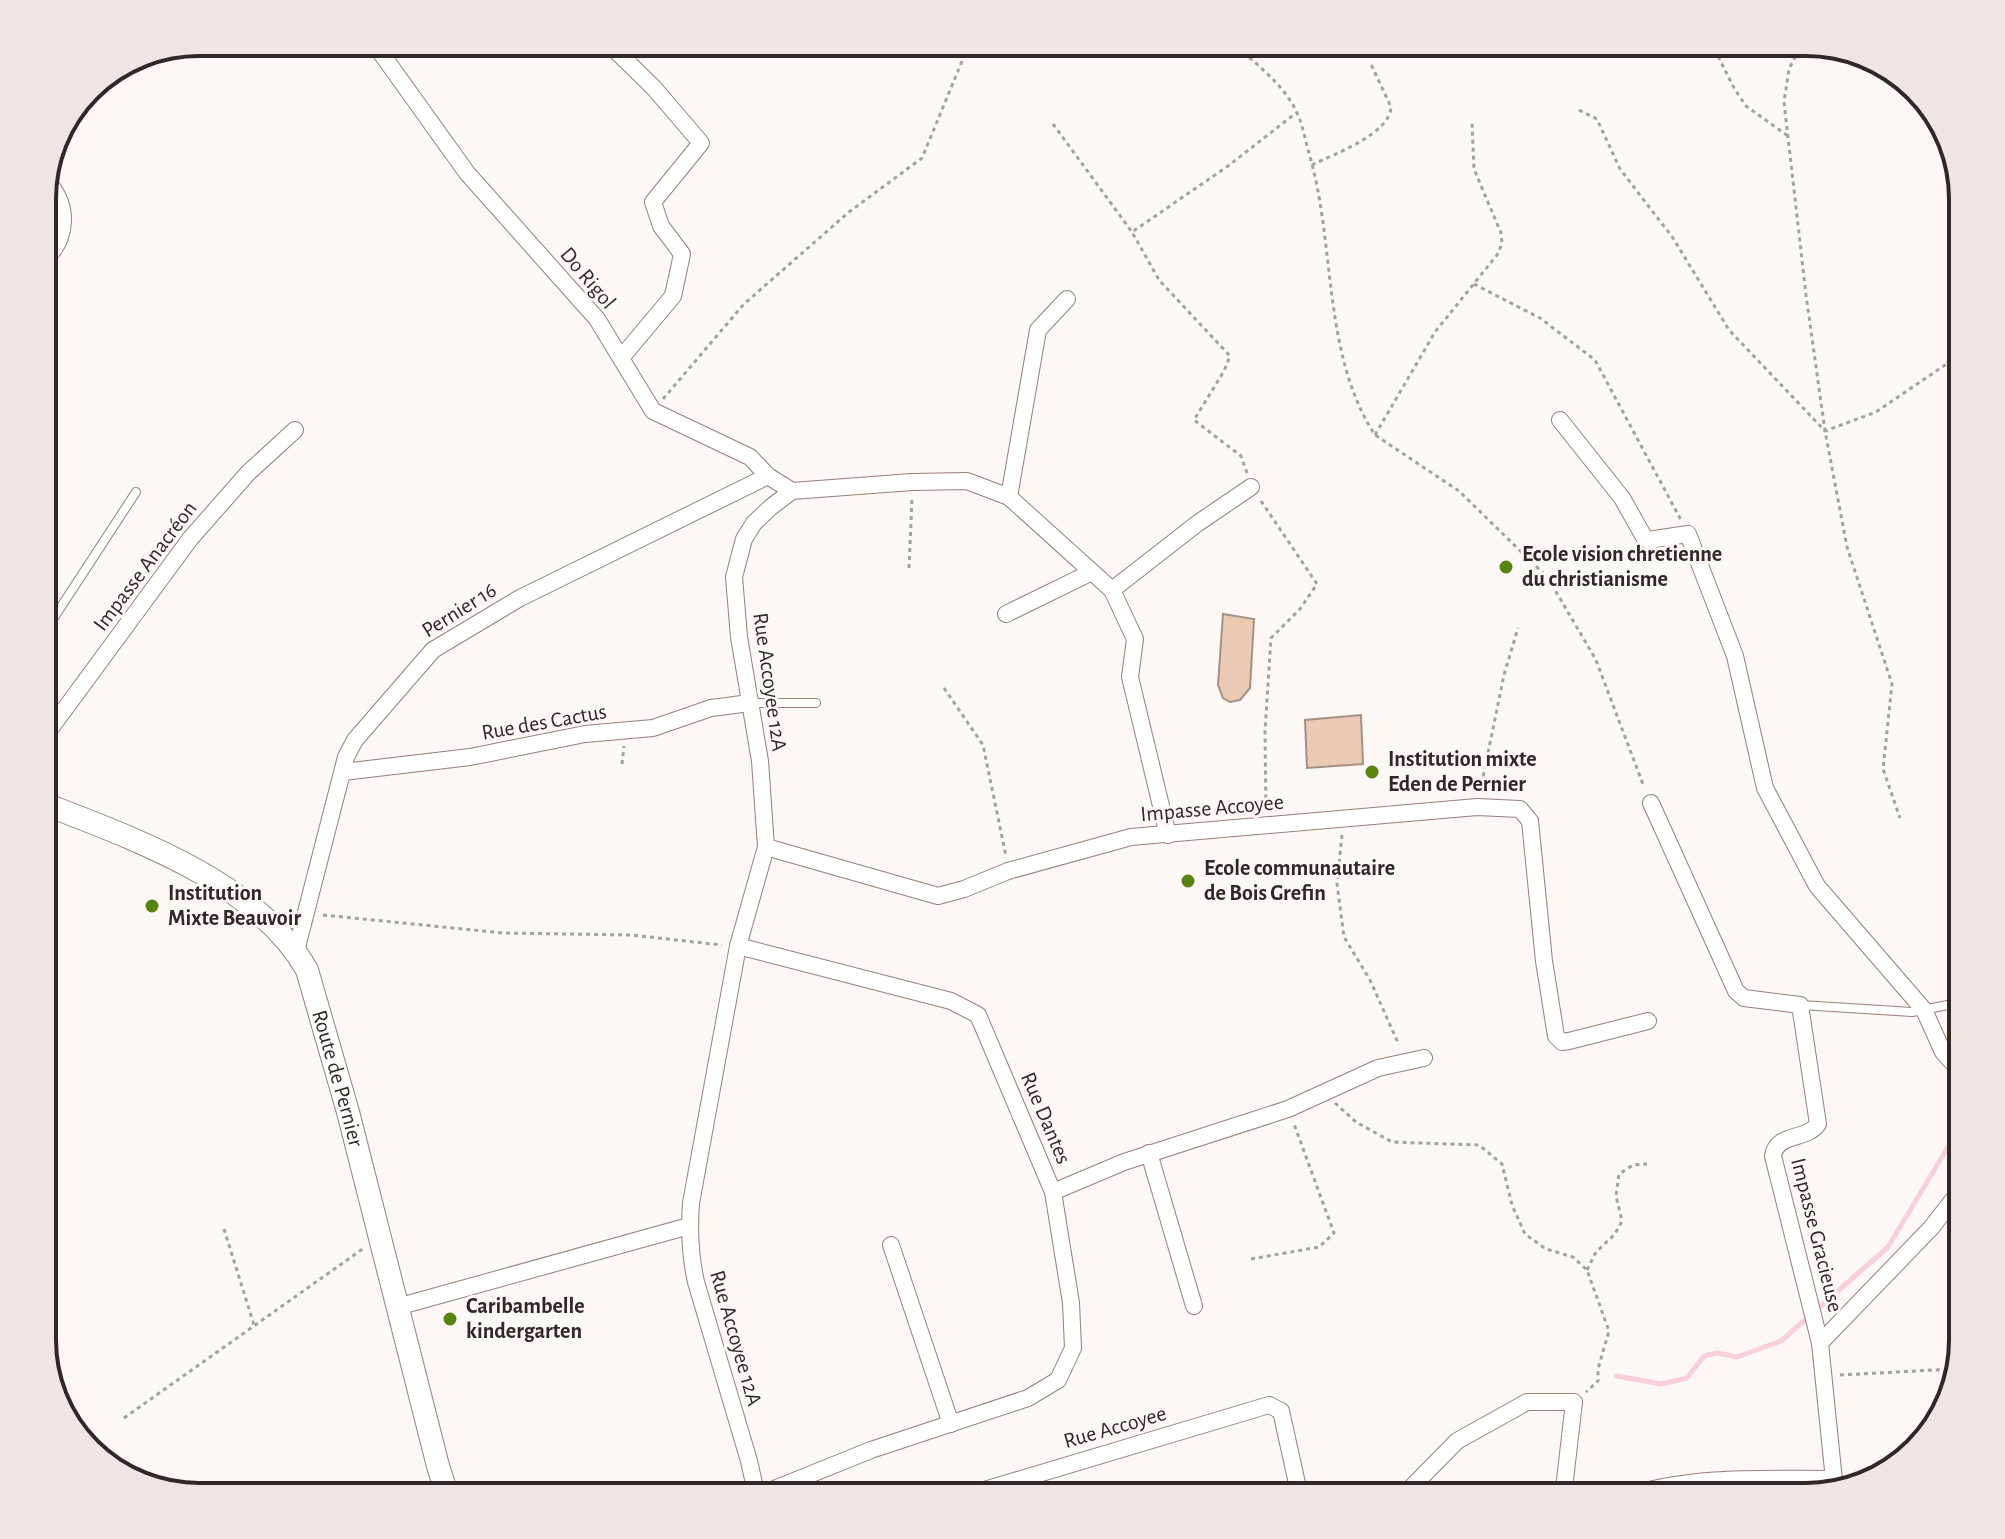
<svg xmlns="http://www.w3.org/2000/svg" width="2005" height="1539" font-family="'Alegreya Sans',sans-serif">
  <rect width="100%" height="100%" fill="#fdf7f6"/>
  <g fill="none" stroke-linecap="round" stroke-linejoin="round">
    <polyline stroke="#f7d0dc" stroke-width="5" points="1617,1376 1661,1384 1687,1378 1704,1356 1717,1353 1737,1357 1781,1341 1888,1247 1963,1122"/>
  </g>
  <g fill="#ebcab5" stroke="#a69183" stroke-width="2">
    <polygon points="1223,614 1254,619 1250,688 1240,700 1230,702 1223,698 1218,685"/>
    <polygon points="1361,715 1363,764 1307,768 1305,720"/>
  </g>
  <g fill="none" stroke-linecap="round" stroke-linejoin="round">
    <defs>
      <g id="lane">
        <polyline points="42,636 136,492"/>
        <polyline points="750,703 816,703"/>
        <polyline points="1801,1005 1912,1012 1963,1002"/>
      </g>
      <g id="street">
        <polyline points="607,42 654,88 701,143 653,202 661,226 682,254 673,296 621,358"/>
        <polyline points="381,53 467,173 597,319 653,411 750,457 768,476 792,491"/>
        <path d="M 42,263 C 69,238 70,205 45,179"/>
        <polyline points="1560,420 1622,498 1644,537 1648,540 1688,534 1735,656 1765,788 1817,886 1924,1010 1943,1052 1963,1074"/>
        <polyline points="1009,497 1038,330 1067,299"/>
        <polyline points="1112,590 1198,523 1251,487"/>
        <polyline points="1006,614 1092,572"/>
        <polyline points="42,740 190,539 248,473 295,430"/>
        <polyline points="343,772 470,757 585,734 653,728 711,708 750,703"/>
        <path d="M 1651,803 L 1736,991 L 1744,998 L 1800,1005 L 1818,1124 C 1806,1141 1777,1132 1773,1156 L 1820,1343 L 1835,1490"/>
        <polyline points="766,847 938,896 964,889 1008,871 1131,837 1477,807 1520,809 1530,821 1544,961 1556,1036 1562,1042 1569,1041 1648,1021"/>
        <polyline points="738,946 951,1001 978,1015 1053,1192 1124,1162 1288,1109 1378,1068 1424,1058"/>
        <polyline points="296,951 346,757 355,740 433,650 520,598 768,476"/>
        <polyline points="1149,1153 1194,1306"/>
        <polyline points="891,1245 951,1424"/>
        <polyline points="397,1307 689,1226"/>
        <polyline points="1820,1343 1931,1228 1963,1187"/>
        <polyline points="757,1496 871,1450 1028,1398 1058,1380 1073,1348 1071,1303 1053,1192"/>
        <path d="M 757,1497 L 749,1461 L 696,1282 C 690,1255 689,1230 691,1203 L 738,946 L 766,847 L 760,761 L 739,637 L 734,577 L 744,539 L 754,523 L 771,507 L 792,491 L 912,482 L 967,481 L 1009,497 L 1112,590 L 1135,639 L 1130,677 L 1168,835"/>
        <polyline points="961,1497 1269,1405 1281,1411 1300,1497"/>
        <polyline points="1402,1497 1457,1441 1527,1402 1574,1402 1563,1497"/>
        <path d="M 1625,1497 C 1691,1475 1765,1479 1834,1479"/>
      </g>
      <g id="secondary">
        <path id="s1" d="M 42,803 C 132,838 258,882 307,970 L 348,1112 L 438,1466 L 448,1497"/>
      </g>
    </defs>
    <use href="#lane" stroke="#977f78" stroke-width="10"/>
    <use href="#street" stroke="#977f78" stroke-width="18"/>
    <use href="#secondary" stroke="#977f78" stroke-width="24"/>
    <g stroke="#a8a09e" stroke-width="3" stroke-dasharray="4 4" stroke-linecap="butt">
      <path d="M 1231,42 C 1254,62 1284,84 1297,113 C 1303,125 1305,140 1309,153 C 1336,245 1322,354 1375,435 L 1459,491 L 1548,578 L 1596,660 L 1644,787"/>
      <polyline points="1711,42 1734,88 1746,106 1788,136"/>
      <polyline points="1803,42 1789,69 1784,102 1806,295 1825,431 1847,547 1892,684 1883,769 1900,818"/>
      <polyline points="1579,110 1597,119 1620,169 1673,238 1729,330 1825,431 1876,412 1948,363 1963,361"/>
      <polyline points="1053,124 1132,232"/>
      <path d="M 1312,165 C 1334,154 1390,134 1391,107 L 1370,62"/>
      <polyline points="1474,284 1540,318 1595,360 1681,520"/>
      <polyline points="1948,363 1963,244"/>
      <polyline points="663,399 744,304 849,212 922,158 970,42"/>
      <polyline points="1375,435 1435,332 1497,255 1502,244 1501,233 1474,169 1472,121"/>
      <polyline points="1247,473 1241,456 1194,420 1224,371 1230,356 1159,280 1132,232 1228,166 1296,113"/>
      <polyline points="1261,501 1317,584 1300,609 1271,638 1265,731 1266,811"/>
      <polyline points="909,568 912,498"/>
      <polyline points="944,688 983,745 1006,856"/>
      <polyline points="622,764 624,746"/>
      <polyline points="1480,792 1504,675 1518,628"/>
      <polyline points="1342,835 1337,884 1344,937 1370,980 1399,1045"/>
      <polyline points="323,915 503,933 631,935 722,945"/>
      <polyline points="1335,1103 1356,1122 1392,1142 1479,1145 1502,1164 1512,1205 1525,1234 1546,1249 1573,1257 1587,1270 1609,1331 1598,1369 1598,1381 1586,1392"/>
      <polyline points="224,1229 254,1325"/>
      <polyline points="1251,1259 1319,1247 1334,1233 1294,1124"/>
      <polyline points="1587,1270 1596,1252 1615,1234 1622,1221 1616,1196 1619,1174 1633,1165 1647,1164"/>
      <polyline points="1840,1375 1953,1369"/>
      <polyline points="124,1418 364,1248"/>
    </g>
    <use href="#lane" stroke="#fff" stroke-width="8"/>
    <use href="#street" stroke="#fff" stroke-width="16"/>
    <use href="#secondary" stroke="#fff" stroke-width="22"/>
  </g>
  <g fill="#598411" stroke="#fdf7f6" stroke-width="3">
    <circle cx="1506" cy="567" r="8"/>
    <circle cx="1372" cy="772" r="8"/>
    <circle cx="1188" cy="881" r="8"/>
    <circle cx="152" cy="906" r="8"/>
    <circle cx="450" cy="1319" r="8"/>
  </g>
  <g text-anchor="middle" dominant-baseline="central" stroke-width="6" stroke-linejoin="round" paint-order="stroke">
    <g font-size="22" fill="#312724" stroke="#fdf7f6">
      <text transform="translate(588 278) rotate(50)">Do Rigol</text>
      <text transform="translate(145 566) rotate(-53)">Impasse Anacréon</text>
      <text transform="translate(459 610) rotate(-32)">Pernier 16</text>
      <text transform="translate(770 682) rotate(82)">Rue Accoyee 12A</text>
      <text transform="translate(544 722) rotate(-10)">Rue des Cactus</text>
      <text transform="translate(1212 808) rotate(-5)">Impasse Accoyee</text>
      <text stroke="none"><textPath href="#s1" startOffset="432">Route de Pernier</textPath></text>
      <text transform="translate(1046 1118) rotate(67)">Rue Dantes</text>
      <text transform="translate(1817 1235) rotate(76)">Impasse Gracieuse</text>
      <text transform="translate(736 1338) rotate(74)">Rue Accoyee 12A</text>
      <text transform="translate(1115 1427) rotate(-16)">Rue Accoyee</text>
    </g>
    <g font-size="22" font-weight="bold" fill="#312724" stroke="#fdf7f6" text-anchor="start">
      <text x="1522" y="554">Ecole vision chretienne<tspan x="1522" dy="25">du christianisme</tspan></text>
      <text x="1388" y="759">Institution mixte<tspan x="1388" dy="25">Eden de Pernier</tspan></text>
      <text x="1204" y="868">Ecole communautaire<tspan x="1204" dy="25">de Bois Grefin</tspan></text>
      <text x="168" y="893">Institution<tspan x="168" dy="25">Mixte Beauvoir</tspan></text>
      <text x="466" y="1306">Caribambelle<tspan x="466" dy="25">kindergarten</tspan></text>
    </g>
  </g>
  <path d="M0 0H2005V1539H0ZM199 56H1806A143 143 0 0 1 1949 199V1340A143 143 0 0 1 1806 1483H199A143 143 0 0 1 56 1340V199A143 143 0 0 1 199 56Z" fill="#ede6e5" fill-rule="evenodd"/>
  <path fill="none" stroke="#312724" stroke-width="4" d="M199 56H1806A143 143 0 0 1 1949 199V1340A143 143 0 0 1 1806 1483H199A143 143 0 0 1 56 1340V199A143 143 0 0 1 199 56Z"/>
</svg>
